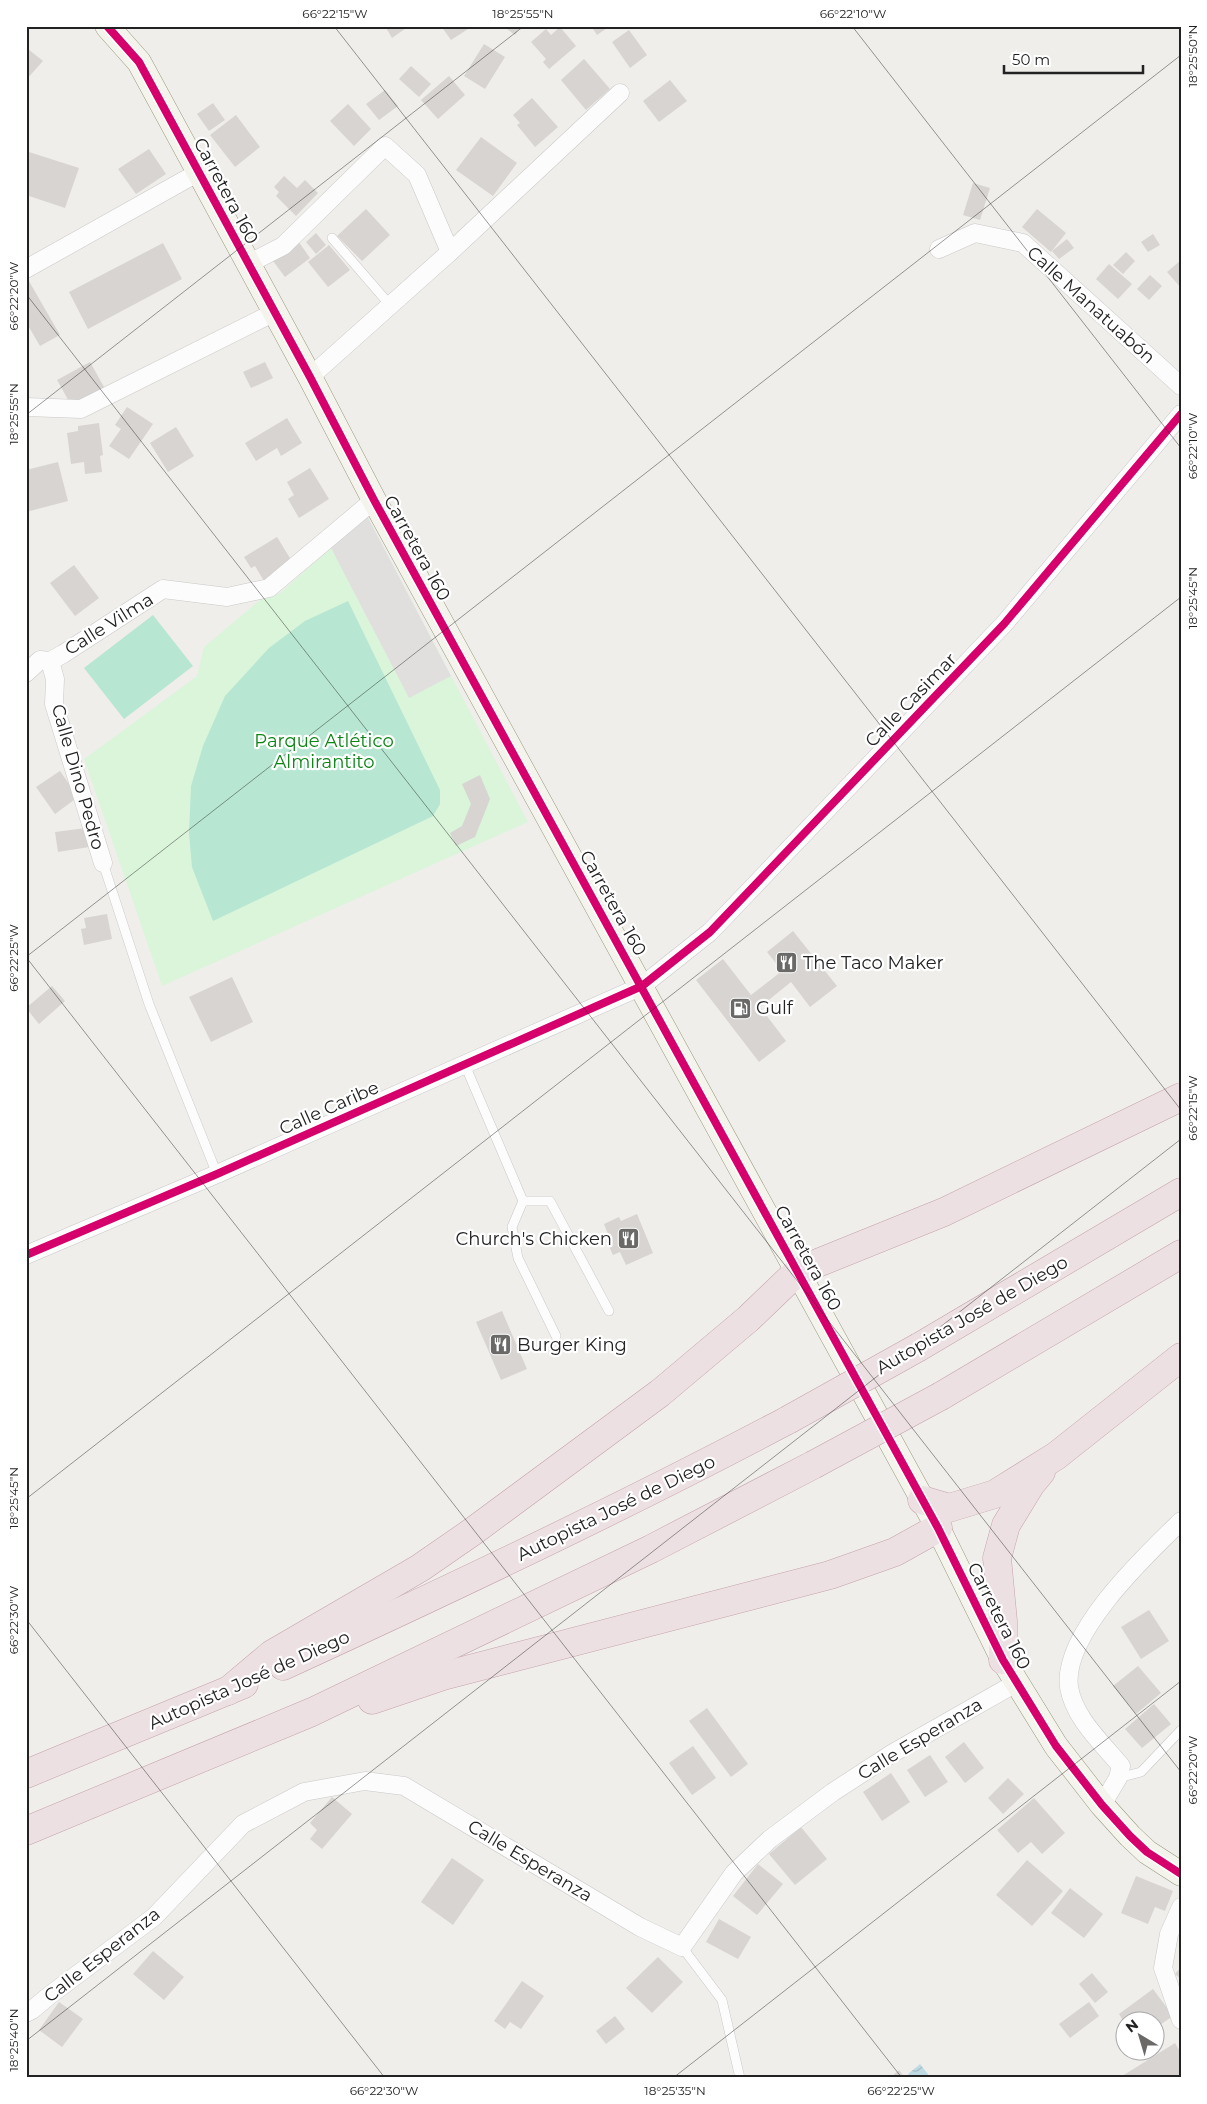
<svg xmlns="http://www.w3.org/2000/svg" width="1207" height="2104" font-family="Montserrat,sans-serif">
  <defs>
    <pattern id="water-waves" width="16" height="10" patternUnits="userSpaceOnUse" patternTransform="scale(1.25)"><rect width="16" height="10" fill="#bfdbe3"/><path d="M0 5q4-4 8 0t8 0" fill="none" stroke="#a4bcc2"/></pattern>
  </defs>
  <rect width="100%" height="100%" fill="#f0eeeb"/>
  <polygon fill="#daf5da" points="366,514 528,822 162,986 84,759 197,676 204,647 260,600 280,593 331,548 356,521"/>
  <g fill="#b7e6d2">
    <polygon points="348,601 440,790 440,804 433,816 213,921 192,867 189,833 191,786 203,746 225,696 269,648 305,621"/>
    <polygon points="153,615 193,666 124,719 84,668"/>
  </g>
  <polygon fill="#e0dfde" points="366,514 451,676 409,698 331,548 356,521"/>
  <polygon fill="url(#water-waves)" points="920,2064 931,2078 911,2078 908,2074"/>
  <g fill="#d7d4d2">
    <polygon points="385,26 409,26 392,38"/>
    <polygon points="441,26 466,26 468,29 451,40"/>
    <polygon points="503,26 521,26 515,35"/>
    <polygon points="591,26 610,26 597,35"/>
    <polygon points="560,27 576,46 549,69 543,62 546,59 531,42 546,29 551,35"/>
    <polygon points="629,30 647,55 630,68 612,42"/>
    <polygon points="484,44 505,57 485,89 464,76"/>
    <polygon points="28,49 43,61 26,80 26,51"/>
    <polygon points="584,59 610,89 586,110 561,80"/>
    <polygon points="411,66 431,84 419,97 399,79"/>
    <polygon points="449,76 465,95 438,119 421,100"/>
    <polygon points="670,80 687,101 659,122 643,101"/>
    <polygon points="385,90 398,106 379,120 366,104"/>
    <polygon points="532,98 558,127 535,147 517,125 520,123 513,115"/>
    <polygon points="213,103 225,120 209,131 197,114"/>
    <polygon points="348,104 371,129 354,146 330,121"/>
    <polygon points="236,115 260,147 235,167 210,135"/>
    <polygon points="481,137 517,163 493,196 456,170"/>
    <polygon points="149,149 166,174 136,194 118,169"/>
    <polygon points="26,151 79,168 65,208 26,195"/>
    <polygon points="284,176 297,188 305,180 318,193 296,216 276,196 279,192 274,187"/>
    <polygon points="973,183 990,188 980,220 963,215"/>
    <polygon points="366,209 390,235 362,261 337,236"/>
    <polygon points="1037,209 1066,233 1051,252 1022,227"/>
    <polygon points="316,233 326,245 316,254 306,242"/>
    <polygon points="1153,234 1160,245 1148,252 1141,242"/>
    <polygon points="296,238 310,258 285,277 270,257"/>
    <polygon points="1067,239 1074,248 1059,259 1052,251"/>
    <polygon points="163,243 182,279 88,329 69,292"/>
    <polygon points="329,245 350,270 328,287 308,262"/>
    <polygon points="1126,252 1135,261 1123,274 1113,265"/>
    <polygon points="1181,260 1181,288 1167,272"/>
    <polygon points="1109,264 1132,284 1118,299 1096,279"/>
    <polygon points="1150,275 1162,286 1149,300 1137,289"/>
    <polygon points="26,276 60,335 40,346 26,322"/>
    <polygon points="90,362 104,387 71,405 57,380"/>
    <polygon points="265,362 273,378 251,388 243,372"/>
    <polygon points="127,407 153,424 129,459 109,446 121,429 115,425"/>
    <polygon points="287,418 302,443 281,456 277,448 256,461 245,443"/>
    <polygon points="99,423 103,455 100,456 102,472 85,474 84,462 71,464 67,433 78,431 78,426"/>
    <polygon points="176,427 194,456 168,472 150,443"/>
    <polygon points="58,462 68,501 26,512 26,470"/>
    <polygon points="310,468 329,499 299,518 288,499 294,495 287,482"/>
    <polygon points="277,537 293,563 264,581 255,566 251,568 244,557"/>
    <polygon points="74,565 99,598 75,616 50,583"/>
    <polygon points="60,771 78,797 55,814 36,787"/>
    <polygon points="480,775 490,799 475,837 456,846 450,833 462,826 471,804 462,784"/>
    <polygon points="86,828 89,847 58,852 55,832"/>
    <polygon points="107,914 112,939 84,945 81,929 86,928 84,918"/>
    <polygon points="793,931 837,986 810,1007 791,982 760,1007 786,1041 759,1062 696,980 723,959 751,995 782,971 767,952"/>
    <polygon points="232,977 253,1022 211,1042 189,997"/>
    <polygon points="52,986 65,1001 39,1024 26,1008"/>
    <polygon points="637,1214 653,1253 626,1265 620,1252 613,1255 606,1240 610,1239 604,1224 619,1217 621,1221"/>
    <polygon points="502,1311 527,1369 501,1380 476,1322"/>
    <polygon points="1149,1610 1169,1641 1141,1659 1121,1627"/>
    <polygon points="1138,1666 1161,1693 1136,1714 1113,1686"/>
    <polygon points="1154,1704 1171,1724 1142,1748 1125,1729"/>
    <polygon points="707,1708 748,1764 731,1777 689,1721"/>
    <polygon points="964,1742 984,1768 965,1783 945,1757"/>
    <polygon points="693,1746 716,1778 692,1795 669,1763"/>
    <polygon points="930,1755 948,1782 925,1797 907,1770"/>
    <polygon points="891,1773 910,1802 882,1821 863,1792"/>
    <polygon points="1008,1778 1024,1794 1003,1814 988,1798"/>
    <polygon points="332,1797 352,1814 322,1849 310,1839 317,1830 310,1823"/>
    <polygon points="1034,1798 1065,1833 1042,1854 1031,1842 1018,1853 997,1830"/>
    <polygon points="801,1827 827,1859 795,1885 769,1854"/>
    <polygon points="452,1858 484,1880 453,1925 421,1902"/>
    <polygon points="1027,1860 1063,1891 1032,1926 996,1895"/>
    <polygon points="758,1864 783,1884 757,1915 733,1896"/>
    <polygon points="1136,1876 1173,1891 1165,1911 1155,1907 1148,1924 1121,1913"/>
    <polygon points="1070,1888 1103,1914 1084,1938 1051,1913"/>
    <polygon points="719,1919 751,1937 738,1959 706,1942"/>
    <polygon points="153,1951 184,1977 164,2000 133,1974"/>
    <polygon points="658,1957 683,1982 652,2013 626,1988"/>
    <polygon points="1181,1967 1181,1979 1175,1974"/>
    <polygon points="1092,1973 1108,1992 1095,2003 1079,1984"/>
    <polygon points="522,1981 544,1996 521,2029 510,2022 505,2029 494,2021"/>
    <polygon points="1153,1989 1173,2016 1154,2029 1154,2022 1124,2022 1119,2014"/>
    <polygon points="59,2002 83,2019 62,2047 39,2030"/>
    <polygon points="1089,2002 1099,2016 1070,2038 1059,2024"/>
    <polygon points="615,2016 625,2029 606,2044 596,2031"/>
    <polygon points="1175,2043 1181,2053 1181,2078 1119,2078"/>
    <polygon points="899,2070 905,2078 890,2078"/>
  </g>
  <g fill="none" stroke-linecap="round" stroke-linejoin="round">
    <defs>
      <g id="lane">
        <polyline points="332,238 390,305"/>
        <polyline points="103,863 149,1004 217,1174"/>
        <polyline points="465,1065 523,1201 512,1227 518,1258 556,1336"/>
        <polyline points="523,1201 550,1201 609,1311"/>
        <polyline points="1118,1778 1141,1772 1181,1730"/>
        <polyline points="682,1947 722,2000 740,2078"/>
      </g>
      <g id="street">
        <polyline points="939,249 975,233 1023,243 1181,386"/>
        <polyline points="248,264 283,246 385,146 417,175 450,252"/>
        <polyline points="26,269 199,172"/>
        <polyline points="310,377 450,252 620,93"/>
        <polyline points="26,407 81,409 273,313"/>
        <polyline points="50,661 55,679 54,704 103,863"/>
        <polyline points="26,673 40,660 50,661 63,654 163,589 227,597 269,588 374,500"/>
        <polyline points="26,1255 217,1174 642,986 710,932 1004,624 1181,414"/>
        <path d="M 1102,1805 L 1118,1778 L 1121,1766 C 1102,1743 1074,1718 1069,1687 C 1062,1634 1145,1556 1181,1521"/>
        <polyline points="1181,1907 1169,1934 1163,1968 1181,2020"/>
        <polyline points="26,2013 32,2010 50,1995 154,1917 243,1824 304,1792 365,1781 404,1786 640,1927 682,1947 734,1873 770,1839 833,1792 893,1753 1016,1683"/>
      </g>
      <polyline id="secondary" points="107,26 139,62 310,377 374,500 938,1528 1003,1660 1056,1746 1102,1805 1130,1836 1147,1852 1181,1874"/>
      <g id="highway">
        <polyline points="919,1347 1181,1192"/>
        <polyline points="941,1396 1181,1254"/>
        <polyline points="922,1500 949,1508 995,1494 1056,1456 1181,1357"/>
        <polyline points="1003,1660 1003,1621 997,1558 1006,1525 1031,1484 1041,1472"/>
        <path d="M 283,1666 C 453,1588 622,1508 788,1420"/>
        <polyline points="228,1691 272,1654 420,1568 472,1532 660,1393 748,1319 798,1271 944,1212 1181,1097"/>
        <polyline points="372,1700 443,1676 830,1575 895,1552 938,1528"/>
        <polyline points="26,1774 244,1684"/>
        <polyline points="26,1831 312,1712 651,1549 813,1465"/>
      </g>
    </defs>
    <use href="#lane" stroke="#c9c8c7" stroke-width="10"/>
    <use href="#street" stroke="#c9c8c7" stroke-width="19"/>
    <use href="#secondary" stroke="#999a82" stroke-width="25"/>
    <use href="#highway" stroke="#c5a2ac" stroke-width="29"/>
    <use href="#lane" stroke="#fdfcfc" stroke-width="9"/>
    <use href="#street" stroke="#fdfcfc" stroke-width="18"/>
    <use href="#secondary" stroke="#f4f4ed" stroke-width="24"/>
    <use href="#highway" stroke="#ece0e2" stroke-width="28"/>
    <defs>
      <g id="highway-bridge">
        <polyline points="788,1420 919,1347"/>
        <polyline points="813,1465 941,1396"/>
      </g>
    </defs>
    <use href="#highway-bridge" stroke="#c5a2ac" stroke-width="29" stroke-linecap="butt"/>
    <use href="#highway-bridge" stroke="#ece0e2" stroke-width="28"/>
    <defs>
      <g id="cycleway">
        <polyline points="107,26 139,62 310,377 374,500 938,1528 1003,1660 1056,1746 1102,1805 1130,1836 1147,1852 1181,1874"/>
        <polyline points="26,1255 217,1174 642,986 710,932 1004,624 1181,414"/>
      </g>
    </defs>
    <use href="#cycleway" stroke="#fff" stroke-width="11"/>
    <use href="#cycleway" stroke="#d6006c" stroke-width="8"/>
  </g>
  <path fill="none" stroke="#222" stroke-width="1" stroke-opacity="0.45" d="M 334,26 L 1181,1110M 852,26 L 1181,448M 26,294 L 1181,1772M 26,415 L 524,26M 26,957 L 902,2078M 26,957 L 1181,55M 26,1499 L 1181,597M 26,1619 L 385,2078M 26,2041 L 1181,1139M 673,2078 L 1181,1681"/>
  <defs>
    <symbol id="restaurant-square" viewBox="-11 -11 22 22"><rect x="-9" y="-9" width="18" height="18" rx="4" fill="#6a6968" stroke="#fff"/><path d="M-5-6h1v4h1v-4h1v4h1v-4h1v5L-1.5 .5V6h-2V.5L-5-1ZM5-6V6H3V1.5H1.5Q1.5-4 5-6Z" fill="#fff"/></symbol>
    <symbol id="fuel-square" viewBox="-11 -11 22 22"><rect x="-9" y="-9" width="18" height="18" rx="4" fill="#6a6968" stroke="#fff"/><path d="M-5.5-6h7V0h2V4h1.3V-2.5L3-4.5l.8-.8L6-3V5H2.5V1h-1V6h-7ZM-4.2-4.7v3.2H.2V-4.7Z" fill="#fff"/></symbol>
  </defs>
  <g fill-rule="evenodd">
    <use href="#restaurant-square" x="774" y="950" width="25" height="25"/>
    <use href="#fuel-square" x="728" y="996" width="25" height="25"/>
    <use href="#restaurant-square" x="616" y="1226" width="25" height="25"/>
    <use href="#restaurant-square" x="488" y="1332" width="25" height="25"/>
  </g>
  <g text-anchor="middle" dominant-baseline="central" stroke-width="4.5" stroke-linejoin="round" paint-order="stroke">
    <g font-size="18" fill="#222" stroke="#fff">
      <text transform="translate(226 191) rotate(62)">Carretera 160</text>
      <text transform="translate(1091 305) rotate(42)">Calle Manatuabón</text>
      <text transform="translate(417 548) rotate(61)">Carretera 160</text>
      <text transform="translate(109 624) rotate(-32)">Calle Vilma</text>
      <text transform="translate(911 700) rotate(-46)">Calle Casimar</text>
      <text transform="translate(78 777) rotate(74)">Calle Dino Pedro</text>
      <text transform="translate(613 903) rotate(61)">Carretera 160</text>
      <text transform="translate(329 1108) rotate(-24)">Calle Caribe</text>
      <text transform="translate(808 1258) rotate(61)">Carretera 160</text>
      <text transform="translate(972 1315) rotate(-30)">Autopista José de Diego</text>
      <text transform="translate(616 1508) rotate(-26)">Autopista José de Diego</text>
      <text transform="translate(999 1616) rotate(63)">Carretera 160</text>
      <text transform="translate(249 1680) rotate(-24)">Autopista José de Diego</text>
      <text transform="translate(920 1739) rotate(-31)">Calle Esperanza</text>
      <text transform="translate(530 1861) rotate(31)">Calle Esperanza</text>
      <text transform="translate(102 1955) rotate(-38)">Calle Esperanza</text>
    </g>
    <g font-size="18" fill="#0c8416" stroke="#fff">
      <text x="324" y="741">Parque Atlético<tspan x="324" dy="21">Almirantito</tspan></text>
    </g>
    <g font-size="18" fill="#222" stroke="#fff" text-anchor="start">
      <text x="803" y="963">The Taco Maker</text>
      <text x="756" y="1008">Gulf</text>
      <text x="612" y="1239" text-anchor="end">Church's Chicken</text>
      <text x="517" y="1345">Burger King</text>
    </g>
  </g>
  <rect width="1207" height="2104" fill="none" stroke="#ffffff" stroke-width="55"/>
  <g transform="translate(1140 2036) rotate(322)"><circle r="24" fill="#ffffff" stroke="#a7a7a7"/>
  <path d="M0-4L9 19L0 12L-9 19Z" fill="#6a6968"/>
  <text y="-8" font-size="14" font-weight="bold" text-anchor="middle" fill="#222222">N</text>
  </g>
  <path d="M1004 65v8h139v-8" fill="none" stroke="#222222" stroke-width="2.5"/>
  <text x="1012" y="65" font-size="15" fill="#222222" stroke="#ffffff" stroke-width="4" paint-order="stroke">50 m</text>
  <rect x="28" y="28" width="1152" height="2048" fill="none" stroke="#222" stroke-width="2"/>
  <g font-size="12" text-anchor="middle" fill="#222">
    <text x="335" y="18">66°22'15"W</text>
    <text x="523" y="18">18°25'55"N</text>
    <text x="853" y="18">66°22'10"W</text>
    <text transform="translate(1193 56) rotate(-90)" y="4">18°25'50"N</text>
    <text transform="translate(14 296) rotate(-90)" y="4">66°22'20"W</text>
    <text transform="translate(14 414) rotate(-90)" y="4">18°25'55"N</text>
    <text transform="translate(1193 446) rotate(-90)" y="4">66°22'10"W</text>
    <text transform="translate(1193 598) rotate(-90)" y="4">18°25'45"N</text>
    <text transform="translate(14 958) rotate(-90)" y="4">66°22'25"W</text>
    <text transform="translate(1193 1108) rotate(-90)" y="4">66°22'15"W</text>
    <text transform="translate(14 1498) rotate(-90)" y="4">18°25'45"N</text>
    <text transform="translate(14 1620) rotate(-90)" y="4">66°22'30"W</text>
    <text transform="translate(1193 1770) rotate(-90)" y="4">66°22'20"W</text>
    <text transform="translate(14 2040) rotate(-90)" y="4">18°25'40"N</text>
    <text x="384" y="2095">66°22'30"W</text>
    <text x="675" y="2095">18°25'35"N</text>
    <text x="901" y="2095">66°22'25"W</text>
  </g>
</svg>
